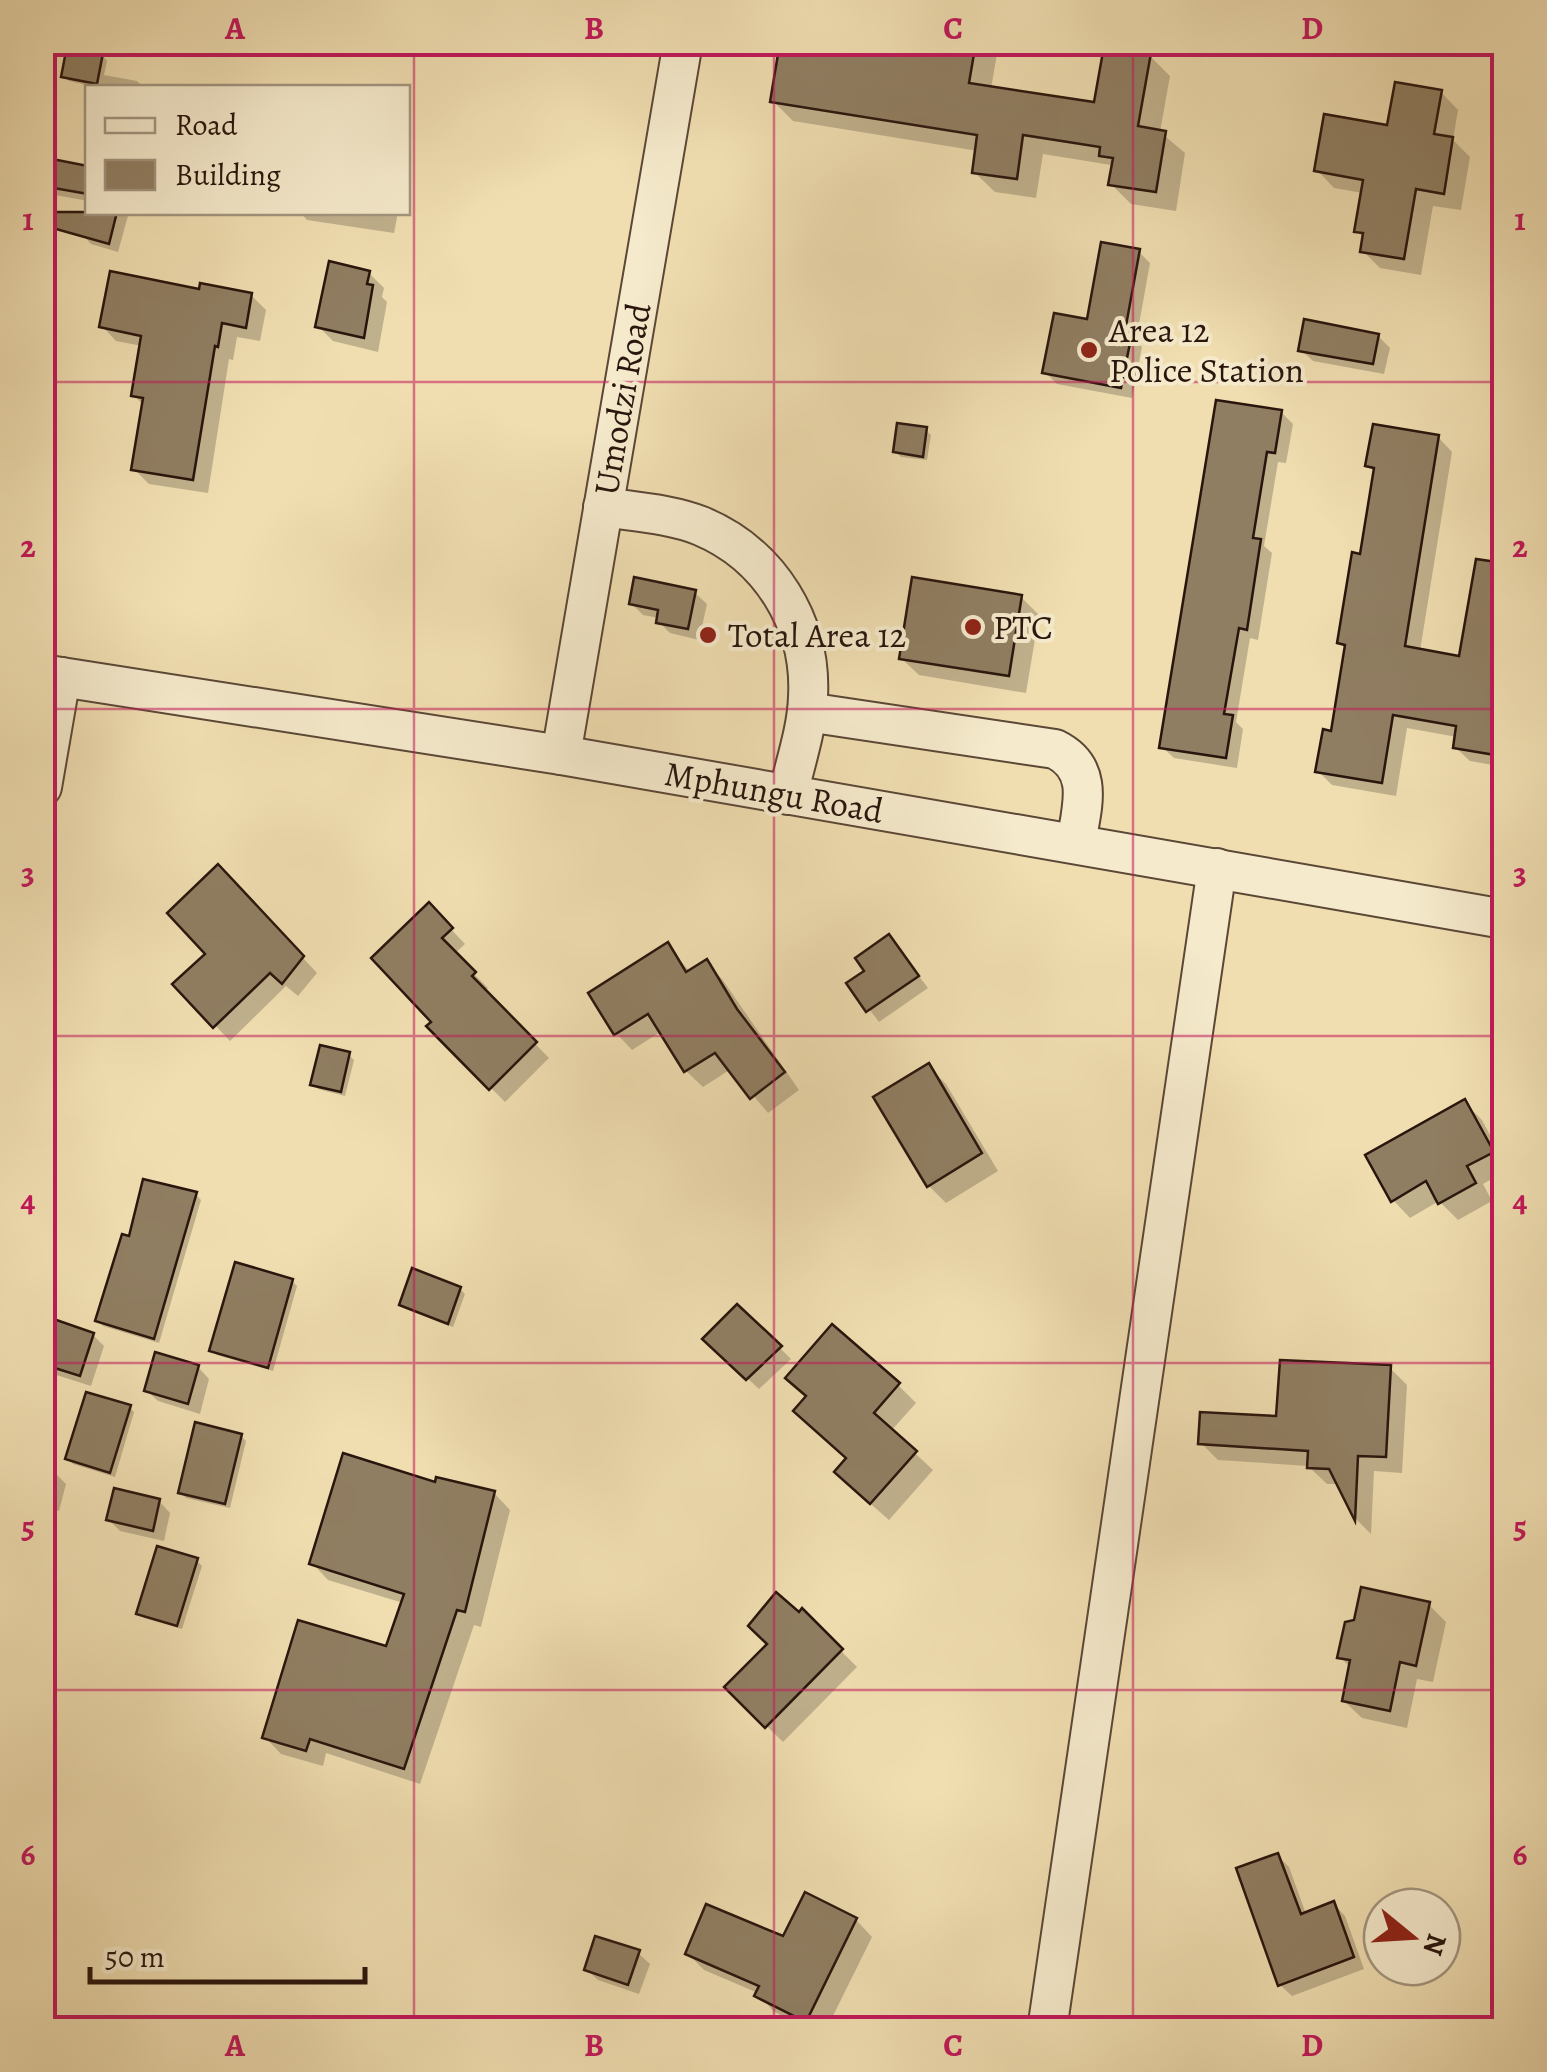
<svg xmlns="http://www.w3.org/2000/svg" width="1547" height="2072" font-family="Alegreya,serif">
  <rect width="100%" height="100%" fill="#f0deb1"/>
  <filter id="stains"><feTurbulence type="fractalNoise" baseFrequency=".002" numOctaves="4"/><feColorMatrix values="0 0 0 0 .2 0 0 0 0 .09 0 0 0 0 .02 0 0 0 .5 -.17"/></filter>
  <radialGradient id="worn" r=".72"><stop offset=".6" stop-color="#630" stop-opacity="0"/><stop offset="1" stop-color="#630" stop-opacity=".3"/></radialGradient>
  <g fill="#0003">
    <polygon points="783,42 999,42 991,89 1096,105 1150,56 1170,76 1160,132 1185,153 1176,211 1131,204 1111,184 1114,168 1111,165 1043,154 1036,198 995,192 974,172 978,151 793,121 773,101"/>
    <polygon points="102,55 107,61 104,75 137,81 144,88 100,88 69,81 64,76"/>
    <polygon points="1441,92 1458,110 1453,140 1470,157 1461,210 1433,206 1421,275 1380,268 1363,251 1364,238 1357,231 1363,193 1334,188 1317,170"/>
    <polygon points="88,157 88,201 50,194 42,186 86,168"/>
    <polygon points="88,212 129,212 118,252 91,244 82,234"/>
    <polygon points="300,212 398,212 394,233 307,220"/>
    <polygon points="1139,252 1150,263 1136,341 1142,347 1132,398 1057,384 1045,372 1089,322"/>
    <polygon points="369,273 384,288 382,297 387,302 378,352 333,341 318,326"/>
    <polygon points="201,292 251,295 266,310 260,341 237,337 233,360 229,359 208,493 149,484 134,469 144,406 134,395 142,346 116,341 102,326"/>
    <polygon points="1378,336 1390,348 1384,374 1313,361 1301,350"/>
    <polygon points="1218,402 1281,412 1293,424 1286,463 1278,462 1264,546 1272,553 1258,640 1250,638 1236,722 1243,729 1237,768 1174,758 1162,747"/>
    <polygon points="925,430 931,435 927,460 901,457 896,452"/>
    <polygon points="1438,437 1452,452 1420,651 1461,659 1478,561 1504,566 1504,767 1470,761 1455,747 1457,737 1407,728 1396,796 1332,785 1318,771 1333,734 1347,650 1339,642 1362,557 1376,473 1368,466"/>
    <polygon points="695,593 707,604 699,640 670,633 659,622 659,618 643,615 631,603"/>
    <polygon points="1021,597 1039,615 1026,693 919,675 901,658"/>
    <polygon points="232,882 317,973 298,996 286,986 230,1041 176,984 208,954"/>
    <polygon points="429,906 465,944 454,954 488,988 484,992 549,1058 505,1102 430,1026 435,1022"/>
    <polygon points="889,937 928,988 879,1022 850,984 867,972"/>
    <polygon points="668,946 690,972 706,962 722,979 799,1090 768,1113 731,1069 703,1087 686,1071 662,1031 632,1050 616,1033"/>
    <polygon points="349,1055 354,1060 345,1096 318,1089 313,1084"/>
    <polygon points="929,1067 946,1084 998,1171 946,1203 929,1186"/>
    <polygon points="1464,1102 1482,1120 1504,1161 1504,1172 1483,1184 1492,1201 1458,1220 1439,1201 1410,1218 1393,1200"/>
    <polygon points="196,1195 201,1200 159,1343 103,1326 98,1321"/>
    <polygon points="292,1281 297,1286 273,1371 217,1355 212,1350"/>
    <polygon points="460,1289 465,1294 453,1327 407,1309 402,1304"/>
    <polygon points="93,1335 104,1346 91,1386 47,1372 42,1367 42,1340"/>
    <polygon points="780,1348 791,1359 759,1389 717,1350"/>
    <polygon points="198,1367 209,1379 200,1414 158,1401 146,1390"/>
    <polygon points="1390,1368 1407,1385 1402,1473 1374,1471 1371,1534 1357,1520 1339,1484 1327,1484 1308,1466 1218,1460 1201,1443 1279,1418"/>
    <polygon points="898,1385 916,1403 891,1431 933,1470 889,1520 855,1490 849,1459 814,1428"/>
    <polygon points="129,1407 134,1412 115,1477 73,1464 68,1458"/>
    <polygon points="241,1436 246,1441 230,1508 186,1498 181,1493"/>
    <polygon points="42,1469 54,1472 66,1484 59,1511 42,1507"/>
    <polygon points="436,1485 494,1493 510,1510 481,1627 474,1625 420,1784 326,1753 323,1766 281,1754 265,1737 388,1649 403,1603 328,1580 312,1563"/>
    <polygon points="159,1501 170,1513 164,1541 120,1531 109,1520"/>
    <polygon points="197,1561 202,1566 182,1629 144,1618 139,1613"/>
    <polygon points="1428,1604 1446,1622 1433,1682 1417,1679 1407,1728 1362,1718 1344,1701 1351,1668 1340,1657"/>
    <polygon points="802,1612 857,1667 783,1742 727,1687"/>
    <polygon points="1277,1855 1289,1867 1306,1914 1334,1904 1345,1916 1364,1969 1292,1996 1280,1985"/>
    <polygon points="806,1895 856,1920 872,1937 826,2030 809,2030 773,2011 758,1993 704,1970 688,1954 784,1940"/>
    <polygon points="638,1953 650,1964 639,1994 598,1980 586,1969"/>
  </g>
  <g fill="#907e62" stroke="#29150d" stroke-width="2.5">
    <polygon points="780,42 976,42 969,83 1094,102 1104,46 1151,53 1138,126 1166,131 1156,192 1108,185 1113,158 1099,156 1100,147 1023,135 1017,179 972,173 977,135 770,102"/>
    <polygon points="67,46 103,53 97,84 61,77"/>
    <polygon points="1395,82 1442,90 1434,134 1453,137 1444,194 1416,189 1404,259 1360,252 1363,233 1354,232 1363,180 1314,171 1324,114 1387,125"/>
    <polygon points="42,157 88,166 88,194 42,186"/>
    <polygon points="42,212 117,212 109,244 42,225"/>
    <polygon points="1101,242 1140,249 1125,331 1132,333 1121,388 1042,373 1054,313 1087,319"/>
    <polygon points="329,261 370,271 367,284 373,285 364,338 315,327"/>
    <polygon points="110,271 199,289 200,283 252,293 246,328 222,323 218,347 215,346 193,480 131,470 143,398 131,396 141,336 99,327"/>
    <polygon points="1304,319 1379,334 1373,364 1298,351"/>
    <polygon points="1216,400 1282,410 1275,453 1267,452 1253,538 1261,539 1247,630 1239,628 1224,714 1233,715 1226,758 1159,748"/>
    <polygon points="897,423 927,427 923,457 893,452"/>
    <polygon points="1373,424 1439,435 1405,646 1459,656 1476,559 1504,563 1504,737 1501,756 1453,748 1456,726 1393,715 1382,783 1315,772 1323,729 1331,731 1345,645 1337,643 1352,552 1360,554 1374,468 1365,466"/>
    <polygon points="634,577 696,590 688,629 656,623 658,610 629,604"/>
    <polygon points="912,577 1022,595 1009,676 899,659"/>
    <polygon points="218,864 304,956 282,984 270,973 213,1028 172,984 205,954 167,913"/>
    <polygon points="429,902 453,928 442,938 476,972 472,976 537,1042 489,1090 426,1026 431,1022 371,958"/>
    <polygon points="889,934 919,976 866,1012 846,983 864,971 855,958"/>
    <polygon points="668,942 686,972 707,959 737,1009 785,1072 750,1099 715,1053 684,1072 648,1014 614,1035 588,993"/>
    <polygon points="320,1045 350,1052 341,1092 310,1085"/>
    <polygon points="929,1063 982,1153 927,1187 873,1097"/>
    <polygon points="1465,1099 1494,1152 1467,1166 1476,1183 1438,1204 1426,1181 1391,1202 1365,1155"/>
    <polygon points="143,1179 197,1192 154,1339 95,1321 122,1234 129,1236"/>
    <polygon points="235,1262 293,1279 268,1368 209,1351"/>
    <polygon points="412,1268 461,1287 448,1324 399,1305"/>
    <polygon points="737,1304 782,1346 746,1380 702,1339"/>
    <polygon points="42,1315 94,1333 80,1376 42,1364"/>
    <polygon points="832,1324 900,1383 874,1413 917,1451 870,1504 834,1472 846,1458 793,1411 806,1396 785,1378"/>
    <polygon points="155,1352 199,1365 188,1404 144,1391"/>
    <polygon points="1280,1360 1391,1365 1386,1457 1358,1456 1355,1521 1329,1469 1307,1468 1308,1451 1198,1444 1200,1412 1276,1416"/>
    <polygon points="86,1392 131,1405 110,1473 65,1459"/>
    <polygon points="195,1422 242,1434 225,1504 178,1493"/>
    <polygon points="343,1453 435,1482 436,1477 495,1491 465,1612 457,1610 404,1769 310,1739 306,1751 262,1738 298,1620 386,1646 404,1594 309,1564"/>
    <polygon points="114,1488 160,1499 153,1531 106,1520"/>
    <polygon points="157,1546 198,1558 177,1626 136,1614"/>
    <polygon points="1361,1587 1430,1602 1416,1666 1400,1662 1390,1711 1342,1701 1350,1660 1337,1658 1345,1622 1354,1620"/>
    <polygon points="776,1592 799,1612 802,1608 843,1649 765,1728 724,1687 767,1644 748,1626"/>
    <polygon points="1278,1853 1301,1914 1334,1901 1354,1957 1278,1986 1236,1868"/>
    <polygon points="805,1892 857,1918 806,2022 754,1996 759,1986 685,1954 706,1904 783,1936"/>
    <polygon points="595,1936 640,1950 628,1985 584,1970"/>
  </g>
  <g fill="none" stroke-linecap="round" stroke-linejoin="round">
    <defs>
      <g id="minor">
        <path d="M 603,507 C 636,512 671,514 701,526 C 770,555 812,623 808,697 C 807,730 795,763 788,795"/>
        <polyline points="42,674 561,755 1504,919"/>
        <path d="M 807,712 L 1055,749 C 1095,769 1082,806 1076,843"/>
        <polyline points="561,755 683,42"/>
        <polyline points="42,787 61,677"/>
        <polyline points="1047,2030 1217,868"/>
      </g>
    </defs>
    <use href="#minor" stroke="#5b4736" stroke-width="42"/>
    <use href="#minor" stroke="#f5eacc" stroke-width="38"/>
  </g>
  <path fill="none" stroke="#c2185b" stroke-width="2.5" stroke-opacity="0.55" d="M 414,42 L 414,2030M 774,42 L 774,2030M 1133,42 L 1133,2030M 42,382 L 1504,382M 42,709 L 1504,709M 42,1036 L 1504,1036M 42,1363 L 1504,1363M 42,1690 L 1504,1690"/>
  <g fill="#8f2418" stroke="#f5eacc" stroke-width="4">
    <circle cx="1089" cy="350" r="10"/>
    <circle cx="973" cy="627" r="10"/>
    <circle cx="708" cy="635" r="10"/>
  </g>
  <g text-anchor="middle" dominant-baseline="central" stroke-width="8" stroke-linejoin="round" paint-order="stroke">
    <g font-size="35" fill="#29150d" stroke="#f5eacc" text-anchor="start">
      <text x="1109" y="330">Area 12<tspan x="1109" dy="40">Police Station</tspan></text>
      <text x="993" y="627">PTC</text>
      <text x="728" y="635">Total Area 12</text>
    </g>
    <g font-size="35" fill="#29150d" stroke="#f5eacc">
      <text transform="translate(622 399) rotate(-80)">Umodzi Road</text>
      <text transform="translate(774 792) rotate(10)">Mphungu Road</text>
    </g>
  </g>
  <rect width="1547" height="2072" fill="none" stroke="#f0deb1" stroke-width="110"/>
  <rect x="85" y="85" width="325" height="130" fill="#f5eacc" stroke="#a39580" stroke-width="2.5"/>
  <rect x="105" y="118" width="50" height="15" fill="#f5eacc" stroke="#a39580" stroke-width="2.5"/>
  <text x="175" y="135" font-size="30" fill="#29150d">Road</text>
  <rect x="105" y="160" width="50" height="30" fill="#907e62" stroke="#a39580" stroke-width="2.5"/>
  <text x="175" y="185" font-size="30" fill="#29150d">Building</text>
  <g transform="translate(1412 1937) rotate(108)"><circle r="48" fill="#f5eacc" stroke="#a39580" stroke-width="2.5"/>
  <path d="M0-8L18 38L0 25L-18 38Z" fill="#8f2418"/>
  <text y="-15" font-size="28" font-weight="bold" text-anchor="middle" fill="#29150d">N</text>
  </g>
  <path d="M90 1967v15h275v-15" fill="none" stroke="#29150d" stroke-width="5"/>
  <text x="105" y="1967" font-size="30" fill="#29150d" stroke="#f5eacc" stroke-width="8" paint-order="stroke">50 m</text>
  <rect x="55" y="55" width="1437" height="1962" fill="none" stroke="#c2185b" stroke-width="4"/>
  <g font-size="32" text-anchor="middle" font-weight="bold" fill="#c2185b">
    <text x="235" y="39">A</text>
    <text x="594" y="39">B</text>
    <text x="953" y="39">C</text>
    <text x="1312" y="39">D</text>
    <text x="28" y="230">1</text>
    <text x="1520" y="230">1</text>
    <text x="28" y="557">2</text>
    <text x="1520" y="557">2</text>
    <text x="28" y="884">3</text>
    <text x="1520" y="884">3</text>
    <text x="28" y="1211">4</text>
    <text x="1520" y="1211">4</text>
    <text x="28" y="1538">5</text>
    <text x="1520" y="1538">5</text>
    <text x="28" y="1865">6</text>
    <text x="1520" y="1865">6</text>
    <text x="235" y="2056">A</text>
    <text x="594" y="2056">B</text>
    <text x="953" y="2056">C</text>
    <text x="1312" y="2056">D</text>
  </g>
  <rect width="100%" height="100%" filter="url(#stains)"/>
  <rect width="100%" height="100%" fill="url(#worn)"/>
</svg>
